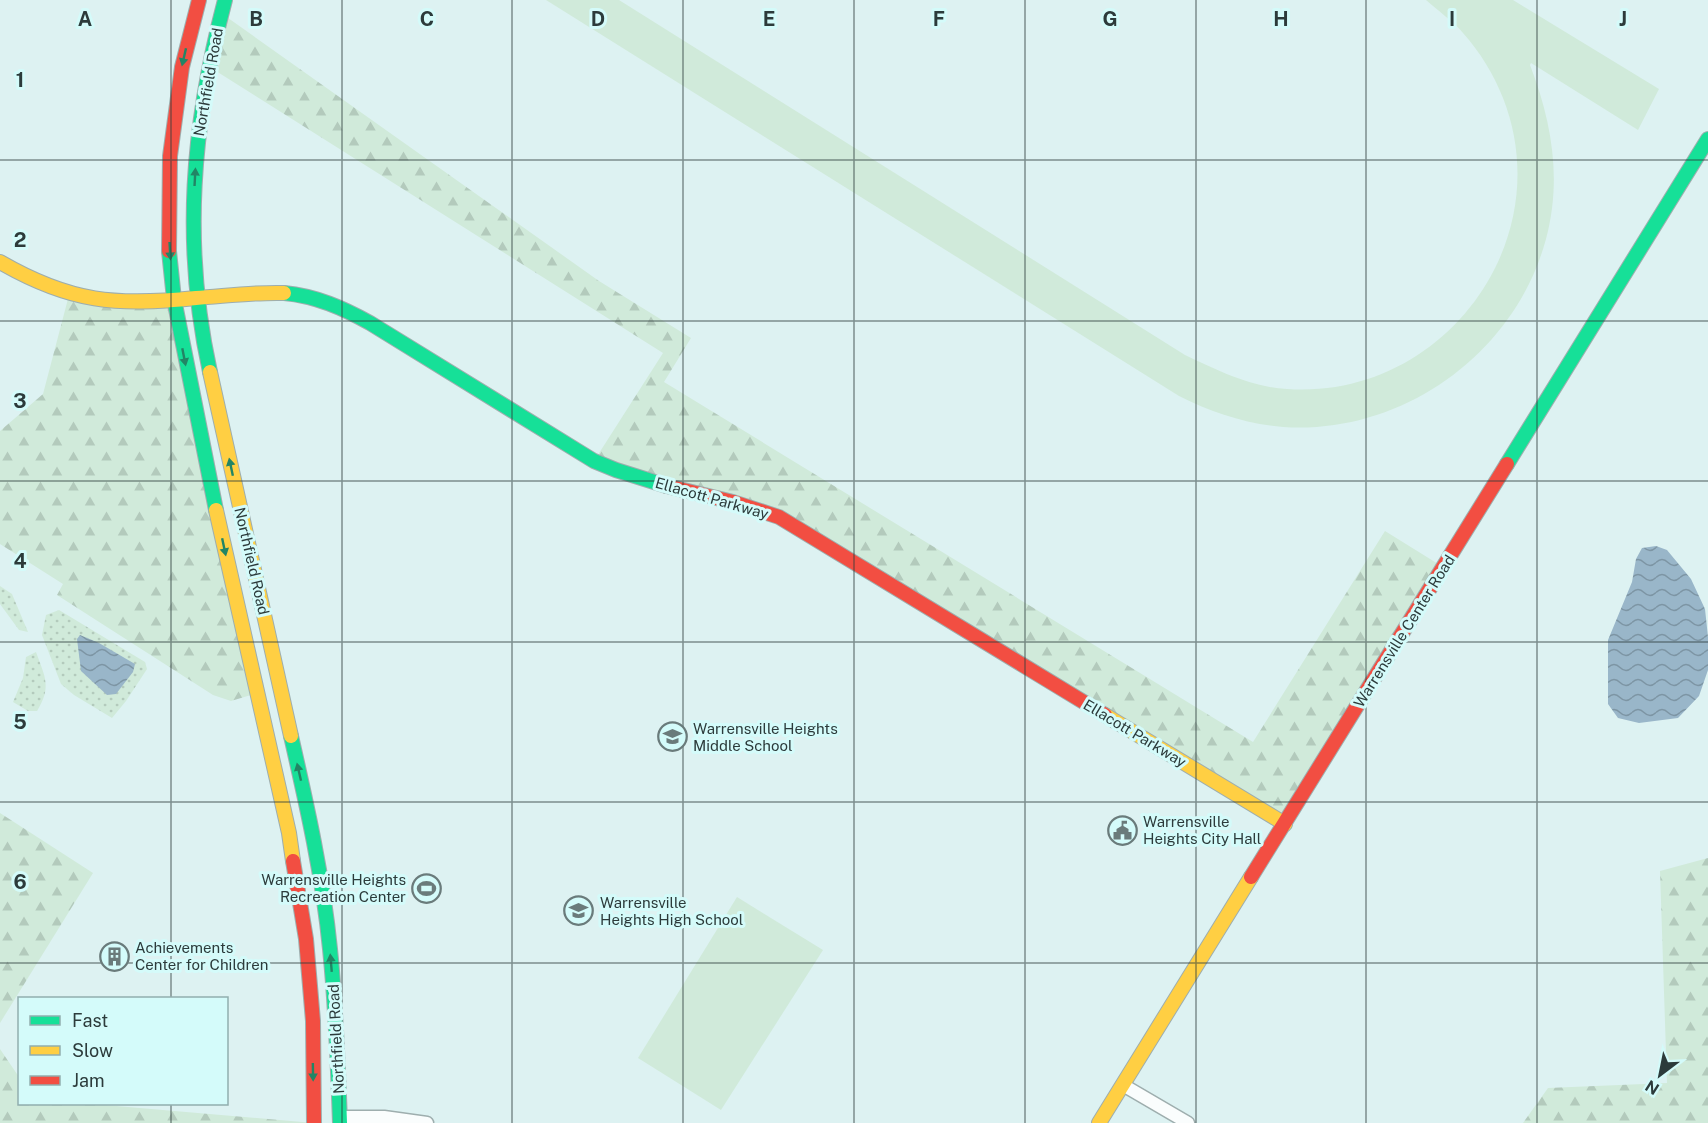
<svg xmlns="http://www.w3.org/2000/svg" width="1708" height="1123" font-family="'Public Sans',sans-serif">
  <defs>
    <pattern id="green-dots" width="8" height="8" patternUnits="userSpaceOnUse" patternTransform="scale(1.5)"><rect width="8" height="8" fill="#d0eada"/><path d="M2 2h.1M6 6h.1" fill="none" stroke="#b3cabc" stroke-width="1.8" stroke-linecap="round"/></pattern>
    <pattern id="forest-firs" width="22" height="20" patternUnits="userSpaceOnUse" patternTransform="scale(1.5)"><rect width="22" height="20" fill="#d0eada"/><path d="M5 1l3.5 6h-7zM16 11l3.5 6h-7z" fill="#b3cabc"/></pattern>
    <pattern id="water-waves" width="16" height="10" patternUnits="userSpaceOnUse" patternTransform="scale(1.5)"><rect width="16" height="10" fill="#99b6c9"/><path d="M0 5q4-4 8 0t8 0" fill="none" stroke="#7d95a4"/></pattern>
  </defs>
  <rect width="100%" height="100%" fill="#ddf2f2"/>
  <g fill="url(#green-dots)">
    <polygon points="0,586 12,594 28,632 19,630 0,604"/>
    <polygon points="59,610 145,662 147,669 126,701 112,718 74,695 61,684 42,635 46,615"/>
    <path d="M 36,652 C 45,677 52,687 37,711 L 28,711 L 13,702 L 23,678 L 26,657 Z"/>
  </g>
  <g fill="url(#forest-firs)">
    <polygon points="221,13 599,281 691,338 664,382 1253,742 1385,531 1443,567 1285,824 779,517 594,461 663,353 208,66"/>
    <polygon points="69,295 174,299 258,693 231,701 213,695 57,595 63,584 0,544 0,431 43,394"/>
    <polygon points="0,813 93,873 0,1023"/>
    <polygon points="1708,858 1708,1123 1523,1123 1548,1088 1667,1083 1660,871"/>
    <polygon points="0,1049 19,1077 20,1104 93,1104 314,1123 0,1123"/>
  </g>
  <g fill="#d0eada">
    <path d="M 546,0 L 619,0 L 1185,355 C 1217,370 1250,387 1287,389 C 1441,400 1560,243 1503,98 C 1494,75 1480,52 1463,33 C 1453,21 1438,11 1426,0 L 1513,0 L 1659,89 L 1638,130 L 1531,63 L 1530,65 C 1552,122 1562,179 1546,239 C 1515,354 1402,435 1283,427 C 1246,424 1211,412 1179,396 Z"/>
    <polygon points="737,897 823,950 721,1110 638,1058"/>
  </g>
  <g fill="url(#water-waves)">
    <polygon points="1656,546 1667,550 1691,579 1705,609 1708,637 1708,670 1699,696 1678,718 1639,723 1618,718 1608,704 1608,640 1632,582 1636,559 1642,548"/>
    <polygon points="80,635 99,643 135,664 133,672 116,694 107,695 81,671 77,639"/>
  </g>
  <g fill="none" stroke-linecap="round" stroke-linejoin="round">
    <defs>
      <g id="street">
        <polyline points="1123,1085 1188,1123"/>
        <polyline points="340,1117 384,1117 427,1123"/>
      </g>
      <g id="fast">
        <polyline points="169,251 174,299 216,510"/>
        <path d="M 284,293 C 316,296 343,308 370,323 L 594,461 L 616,470 L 667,486"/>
        <path d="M 210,372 C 182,245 192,125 225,0"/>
        <polyline points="1507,464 1708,139"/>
        <path d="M 291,736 C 307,806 323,877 330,949 C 336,1007 338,1065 340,1123"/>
      </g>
      <g id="slow">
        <path d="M 0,262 C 71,303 116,306 196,298 C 226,296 255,292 284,293"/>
        <polyline points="210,372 291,736"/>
        <polyline points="216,510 289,833 293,861"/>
        <polyline points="1105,715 1285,824"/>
        <polyline points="1099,1123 1251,877"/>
      </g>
      <g id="jam">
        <polyline points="169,251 170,156 182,67 199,0"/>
        <polyline points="667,486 733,502 779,517 1105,715"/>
        <polyline points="293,861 306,939 313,1021 314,1123"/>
        <polyline points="1251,877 1507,464"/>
      </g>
    </defs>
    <use href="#street" stroke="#9eaeae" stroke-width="15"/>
    <use href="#fast" stroke="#9eaeae" stroke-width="16"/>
    <use href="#slow" stroke="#9eaeae" stroke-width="16"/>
    <use href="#jam" stroke="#9eaeae" stroke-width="16"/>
    <use href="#street" stroke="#fafdfd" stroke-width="12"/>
    <use href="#fast" stroke="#16e098" stroke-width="14"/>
    <use href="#slow" stroke="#ffcf43" stroke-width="14"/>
    <use href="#jam" stroke="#f24e42" stroke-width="14"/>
  </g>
  <defs><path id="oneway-solid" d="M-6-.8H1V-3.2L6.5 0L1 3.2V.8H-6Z" transform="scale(1.5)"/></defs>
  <g fill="#228565">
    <use href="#oneway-solid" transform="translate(184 57) rotate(103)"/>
    <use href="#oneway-solid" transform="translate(195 177) rotate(-87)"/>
    <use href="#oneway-solid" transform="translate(170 251) rotate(87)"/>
    <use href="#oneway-solid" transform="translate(184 357) rotate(79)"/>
    <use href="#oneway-solid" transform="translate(231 467) rotate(-102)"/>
    <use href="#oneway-solid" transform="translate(224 547) rotate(78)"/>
    <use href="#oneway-solid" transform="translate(299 772) rotate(-103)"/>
    <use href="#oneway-solid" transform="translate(331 963) rotate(-95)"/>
    <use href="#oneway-solid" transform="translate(313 1072) rotate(89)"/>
  </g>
  <path fill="none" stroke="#2c3b3b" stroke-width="1.5" stroke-opacity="0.55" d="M 171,0 L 171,998M 342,0 L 342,1123M 512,0 L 512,1123M 683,0 L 683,1123M 854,0 L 854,1123M 1025,0 L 1025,1123M 1196,0 L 1196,1123M 1366,0 L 1366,1123M 1537,0 L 1537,1123M 0,160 L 1708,160M 0,321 L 1708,321M 0,481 L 1708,481M 0,642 L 1708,642M 0,802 L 1708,802M 0,963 L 1708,963M 171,1104 L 171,1123"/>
  <defs>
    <symbol id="school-ring" viewBox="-11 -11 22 22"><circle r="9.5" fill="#d4fbfa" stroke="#6a7b7b" stroke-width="1.5"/><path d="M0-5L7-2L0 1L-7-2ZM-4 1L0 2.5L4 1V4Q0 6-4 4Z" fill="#6a7b7b"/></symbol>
    <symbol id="civic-ring" viewBox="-11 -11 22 22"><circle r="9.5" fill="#d4fbfa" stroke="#6a7b7b" stroke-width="1.5"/><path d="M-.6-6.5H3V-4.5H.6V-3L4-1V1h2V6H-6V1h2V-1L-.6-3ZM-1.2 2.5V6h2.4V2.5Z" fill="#6a7b7b"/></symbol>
    <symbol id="stadium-ring" viewBox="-11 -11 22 22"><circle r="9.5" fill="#d4fbfa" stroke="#6a7b7b" stroke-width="1.5"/><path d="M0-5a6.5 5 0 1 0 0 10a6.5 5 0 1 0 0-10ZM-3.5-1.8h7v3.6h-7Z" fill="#6a7b7b"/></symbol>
    <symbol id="building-ring" viewBox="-11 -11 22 22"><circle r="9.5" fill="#d4fbfa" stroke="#6a7b7b" stroke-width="1.5"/><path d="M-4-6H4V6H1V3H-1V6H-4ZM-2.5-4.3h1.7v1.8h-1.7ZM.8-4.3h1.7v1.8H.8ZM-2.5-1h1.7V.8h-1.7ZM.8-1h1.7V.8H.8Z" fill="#6a7b7b"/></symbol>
  </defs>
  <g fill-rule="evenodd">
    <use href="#school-ring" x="656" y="720" width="33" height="33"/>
    <use href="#civic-ring" x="1106" y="814" width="33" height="33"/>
    <use href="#stadium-ring" x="410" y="872" width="33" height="33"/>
    <use href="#school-ring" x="562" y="894" width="33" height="33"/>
    <use href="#building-ring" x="98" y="940" width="33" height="33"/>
  </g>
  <g text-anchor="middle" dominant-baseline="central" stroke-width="6" stroke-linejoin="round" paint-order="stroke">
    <g font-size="15" fill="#2c3b3b" stroke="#d4fbfa">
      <text transform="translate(208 82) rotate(-80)">Northfield Road</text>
      <text transform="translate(712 498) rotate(16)">Ellacott Parkway</text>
      <text transform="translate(252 561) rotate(77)">Northfield Road</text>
      <text transform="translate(1404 631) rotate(-58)">Warrensville Center Road</text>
      <text transform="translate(1135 733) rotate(31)">Ellacott Parkway</text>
      <text transform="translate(336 1039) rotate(-93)">Northfield Road</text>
    </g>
    <g font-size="15" fill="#2c3b3b" stroke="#d4fbfa" text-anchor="start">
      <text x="693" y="728">Warrensville Heights<tspan x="693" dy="17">Middle School</tspan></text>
      <text x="1143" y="821">Warrensville<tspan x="1143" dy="17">Heights City Hall</tspan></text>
      <text x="406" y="879" text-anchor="end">Warrensville Heights<tspan x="406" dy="17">Recreation Center</tspan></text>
      <text x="600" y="902">Warrensville<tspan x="600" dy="17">Heights High School</tspan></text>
      <text x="135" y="947">Achievements<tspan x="135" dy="17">Center for Children</tspan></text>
    </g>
  </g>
  <g font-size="20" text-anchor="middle" font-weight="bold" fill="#2c3b3b" stroke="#d4fbfa" stroke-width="6" stroke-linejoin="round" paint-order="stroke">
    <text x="85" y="26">A</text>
    <text x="256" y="26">B</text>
    <text x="427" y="26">C</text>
    <text x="598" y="26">D</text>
    <text x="769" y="26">E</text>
    <text x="939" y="26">F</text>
    <text x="1110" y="26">G</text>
    <text x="1281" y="26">H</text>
    <text x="1452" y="26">I</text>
    <text x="1623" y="26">J</text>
    <text x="20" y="87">1</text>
    <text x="20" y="247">2</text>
    <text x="20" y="408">3</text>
    <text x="20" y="568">4</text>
    <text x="20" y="729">5</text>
    <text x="20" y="889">6</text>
  </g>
  <rect x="18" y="997" width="210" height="108" fill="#d4fbfa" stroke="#91aeae" stroke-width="1.5"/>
  <rect x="30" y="1016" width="30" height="9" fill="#16e098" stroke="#91aeae" stroke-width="1.5"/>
  <text x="72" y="1027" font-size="18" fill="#2c3b3b">Fast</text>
  <rect x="30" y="1046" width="30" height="9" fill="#ffcf43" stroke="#91aeae" stroke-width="1.5"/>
  <text x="72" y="1057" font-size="18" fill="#2c3b3b">Slow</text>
  <rect x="30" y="1076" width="30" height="9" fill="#f24e42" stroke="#91aeae" stroke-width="1.5"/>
  <text x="72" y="1087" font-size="18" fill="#2c3b3b">Jam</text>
  <g transform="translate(1660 1075) rotate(212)" stroke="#d4fbfa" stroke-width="4.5" paint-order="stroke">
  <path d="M0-4.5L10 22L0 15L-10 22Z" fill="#2c3b3b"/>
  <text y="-9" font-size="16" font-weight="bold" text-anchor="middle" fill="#2c3b3b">N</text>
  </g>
</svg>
